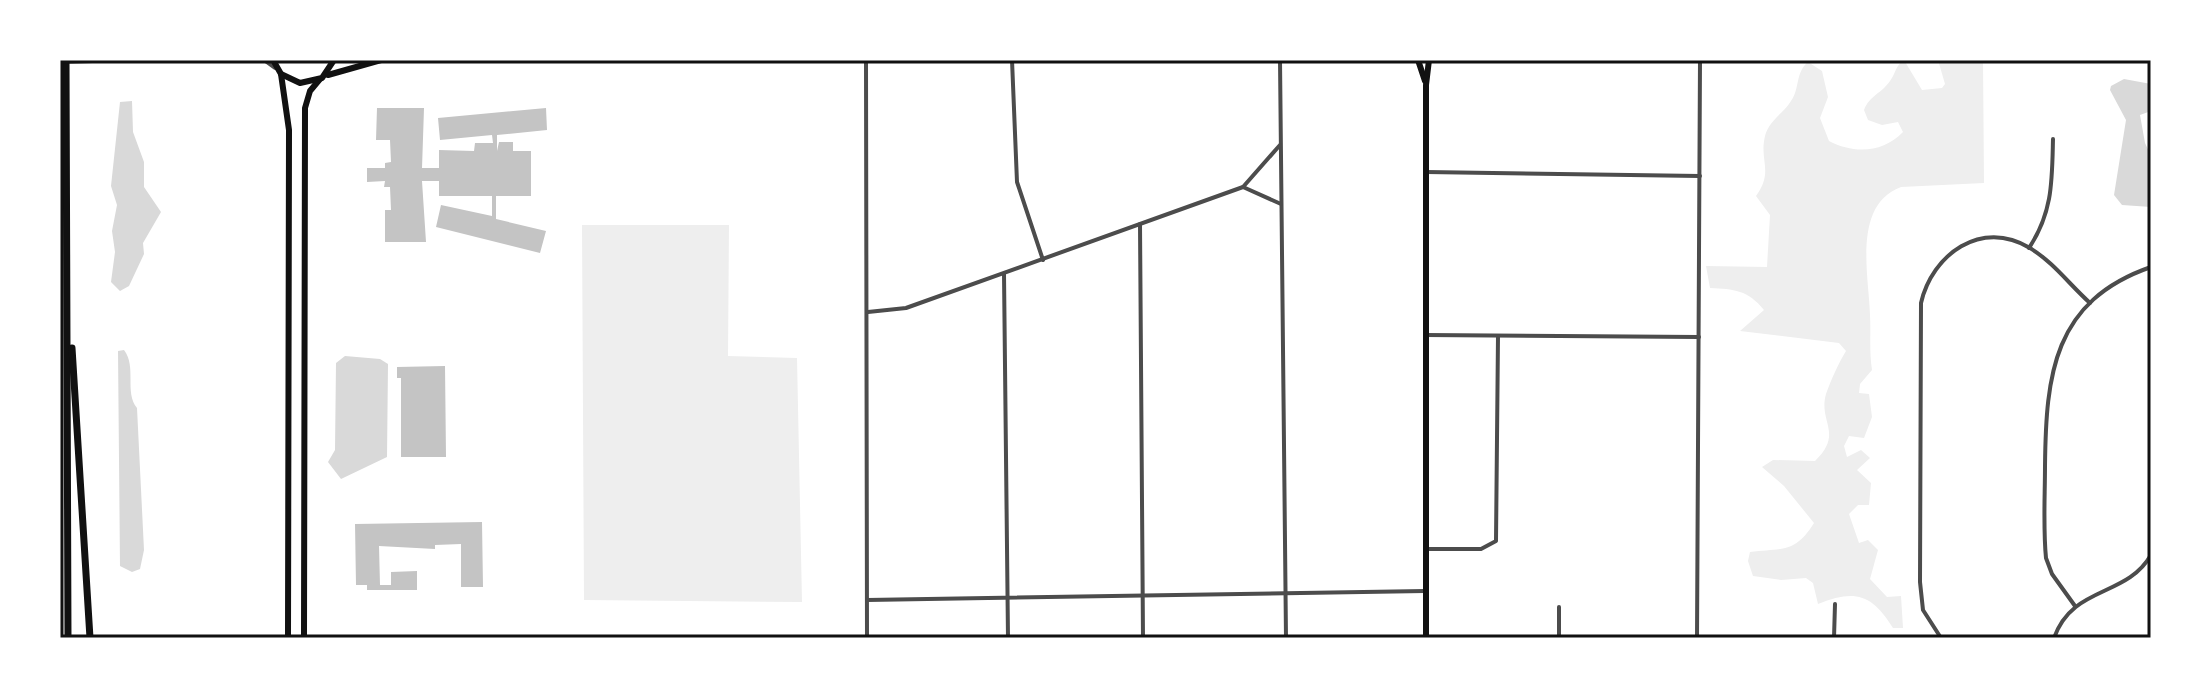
<svg xmlns="http://www.w3.org/2000/svg" width="2211" height="698" font-family="'Noto Sans',sans-serif">
  <rect width="100%" height="100%" fill="#fff"/>
  <g fill="#eee">
    <path d="M 1904,60 L 1922,90 L 1942,88 L 1945,84 L 1938,60 L 1983,60 L 1984,183 L 1901,187 C 1852,205 1869,276 1870,315 C 1871,334 1869,351 1872,370 L 1860,384 L 1859,393 L 1869,394 L 1872,417 L 1864,438 L 1849,436 L 1844,446 L 1847,457 L 1861,450 L 1870,458 L 1857,470 L 1871,483 L 1869,505 L 1858,505 L 1849,514 L 1859,543 L 1868,540 L 1878,550 L 1870,579 L 1887,597 L 1901,596 L 1903,628 L 1893,628 C 1872,594 1855,589 1818,604 L 1813,583 L 1806,578 L 1781,580 L 1753,576 L 1748,561 L 1750,552 C 1781,548 1795,554 1814,523 L 1784,486 L 1762,467 L 1773,460 L 1815,461 C 1844,433 1818,422 1826,394 C 1831,380 1838,364 1846,351 L 1839,343 L 1740,331 L 1764,310 C 1748,290 1734,289 1710,288 L 1706,266 L 1767,267 L 1770,215 L 1756,196 C 1774,171 1759,161 1765,136 C 1769,120 1783,114 1791,101 C 1800,88 1795,73 1808,62 L 1822,71 L 1828,97 L 1820,118 L 1829,141 C 1854,154 1883,153 1903,132 L 1898,122 L 1882,125 L 1868,120 L 1864,110 C 1870,95 1881,94 1890,81 C 1896,73 1895,66 1904,60 Z"/>
    <polygon points="582,225 729,225 728,356 797,358 802,602 584,600"/>
  </g>
  <g fill="#d9d9d9">
    <polygon points="2124,79 2151,84 2151,111 2140,115 2145,143 2151,156 2151,207 2122,205 2114,195 2126,120 2110,90 2111,86"/>
    <polygon points="132,101 133,132 144,162 144,187 161,212 143,243 144,254 129,286 120,291 111,282 115,252 112,231 117,205 111,186 120,102"/>
    <path d="M 124,350 C 137,367 124,392 137,408 L 144,550 L 140,569 L 132,572 L 120,566 L 118,351 Z"/>
    <polygon points="345,356 380,359 388,364 387,457 341,479 328,462 335,450 336,363"/>
  </g>
  <g fill="#c4c4c4">
    <polygon points="377,108 424,108 422,168 439,168 439,150 474,151 475,143 493,143 492,135 440,140 438,118 546,108 547,130 497,135 497,151 499,142 513,142 513,151 531,151 531,196 496,196 496,219 546,231 540,253 436,227 441,205 492,216 492,196 439,196 439,181 422,181 426,242 385,242 385,210 391,210 390,187 384,187 385,181 367,182 367,168 385,168 385,163 391,162 390,140 376,140"/>
    <polygon points="445,366 446,457 401,457 401,378 397,378 397,367"/>
    <polygon points="482,522 483,587 461,587 461,544 435,545 435,549 379,546 380,585 391,585 391,572 417,571 417,590 367,590 367,585 356,585 355,524"/>
  </g>
  <g fill="none" stroke-linecap="round" stroke-linejoin="round">
    <g stroke="#4c4c4c" stroke-width="4">
      <polyline points="264,60 275,68"/>
      <polyline points="866,60 867,638"/>
      <polyline points="1012,60 1017,182 1043,260"/>
      <polyline points="1280,60 1286,638"/>
      <polyline points="60,62 125,60"/>
      <polyline points="1426,172 1700,176"/>
      <polyline points="1243,187 1281,204"/>
      <polyline points="1140,224 1143,638"/>
      <path d="M 2029,248 C 2053,212 2052,180 2053,139"/>
      <polyline points="1004,274 1008,638"/>
      <polyline points="868,312 906,308 1243,187 1280,145"/>
      <polyline points="1425,335 1699,337"/>
      <polyline points="1427,549 1481,549 1496,541 1498,336"/>
      <polyline points="867,600 1425,591"/>
      <path d="M 2075,606 L 2052,574 L 2046,558 C 2043,528 2045,496 2045,466 C 2046,375 2053,301 2151,267"/>
      <polyline points="1559,638 1559,607"/>
      <polyline points="1697,638 1700,60"/>
      <polyline points="1834,638 1835,604"/>
      <path d="M 1941,638 L 1923,610 L 1920,582 L 1921,303 C 1932,255 1981,218 2030,248 C 2053,262 2070,285 2090,303"/>
      <path d="M 2054,638 C 2073,585 2126,598 2151,555"/>
    </g>
    <g stroke="#111" stroke-width="6">
      <polyline points="273,60 281,74 300,83 322,78 334,60"/>
      <polyline points="1418,60 1425,81"/>
      <polyline points="281,74 289,130 288,638"/>
      <polyline points="328,75 381,60"/>
      <polyline points="304,638 305,108 310,91 320,79"/>
      <polyline points="1426,638 1426,85 1429,60"/>
    </g>
    <g stroke="#111" stroke-width="7">
      <polyline points="66,60 68,638"/>
      <polyline points="72,348 90,638"/>
    </g>
  </g>
  <rect width="2211" height="698" fill="none" stroke="#ffffff" stroke-width="124"/>
  <rect x="62" y="62" width="2087" height="574" fill="none" stroke="#111" stroke-width="3"/>
</svg>
